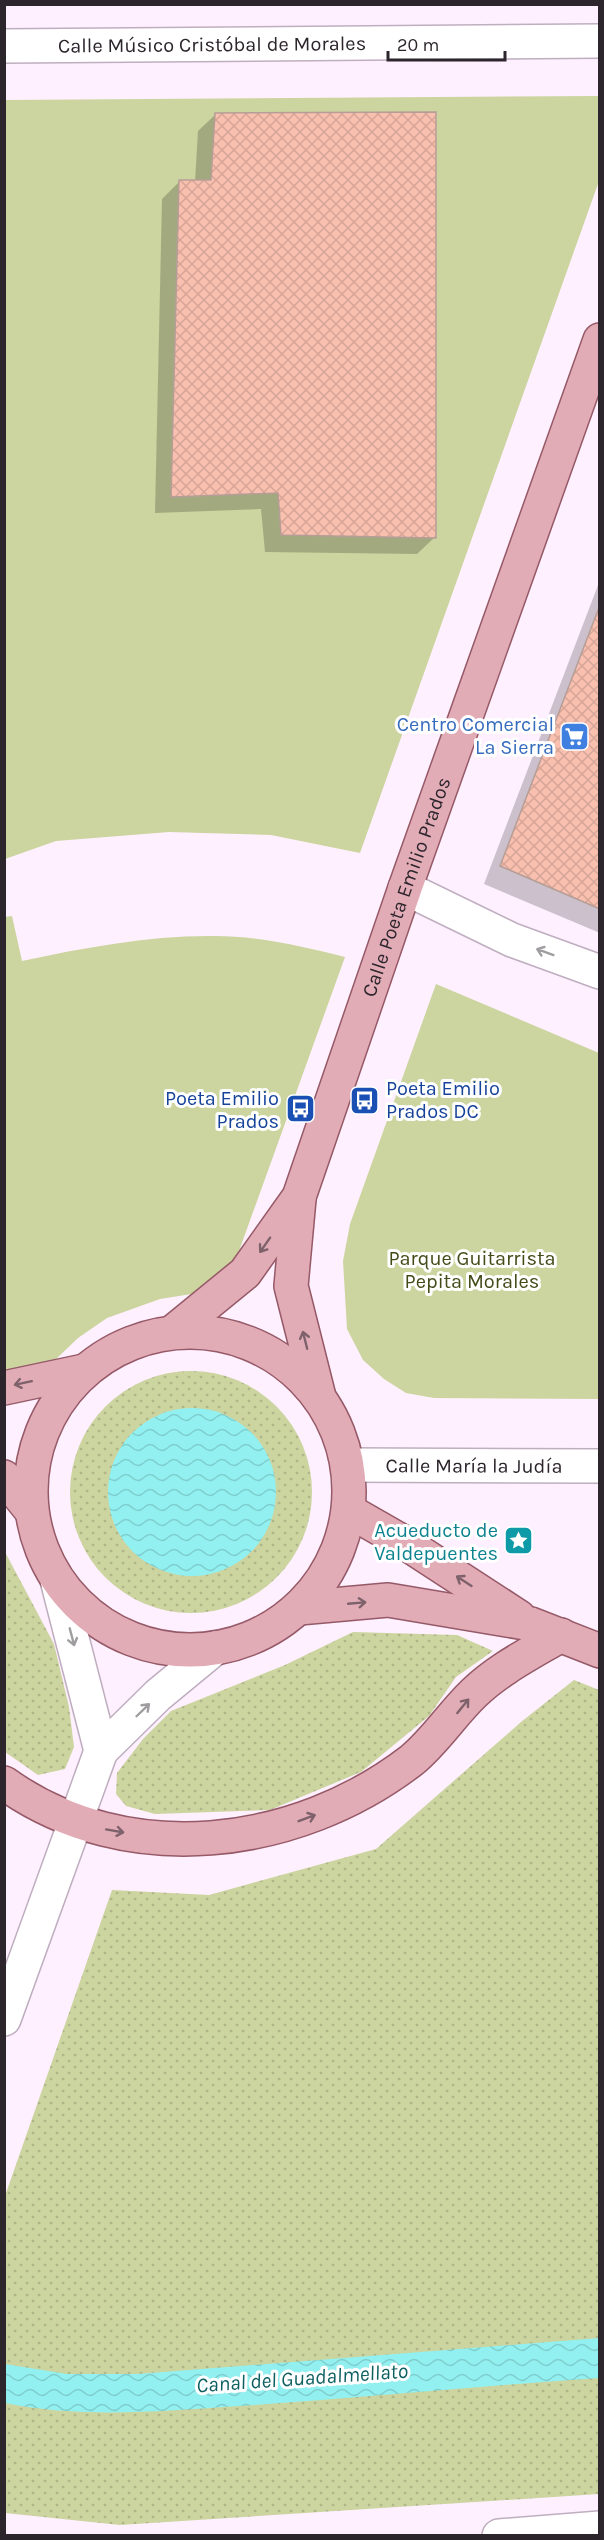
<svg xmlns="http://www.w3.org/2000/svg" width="604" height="2540" font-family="Karla,sans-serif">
  <defs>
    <pattern id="grass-dots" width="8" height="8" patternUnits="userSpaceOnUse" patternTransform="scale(1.5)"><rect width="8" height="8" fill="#ccd49f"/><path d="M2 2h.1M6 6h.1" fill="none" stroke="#afb689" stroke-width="1.8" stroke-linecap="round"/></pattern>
    <pattern id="water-waves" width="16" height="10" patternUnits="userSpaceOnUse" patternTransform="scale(1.5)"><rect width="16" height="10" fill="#93f0f0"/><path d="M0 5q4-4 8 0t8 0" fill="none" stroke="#7fcece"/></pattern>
    <pattern id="building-cross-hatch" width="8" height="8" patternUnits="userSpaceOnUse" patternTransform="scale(1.5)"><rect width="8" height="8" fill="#fac0af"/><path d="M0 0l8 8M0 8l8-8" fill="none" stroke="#d6a597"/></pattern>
  </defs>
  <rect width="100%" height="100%" fill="#fef0fe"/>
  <g fill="url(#grass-dots)">
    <circle cx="191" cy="1492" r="121"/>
    <polygon points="5,1552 54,1644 69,1707 74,1747 65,1769 38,1775 5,1752"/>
    <polygon points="353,1632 457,1635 493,1651 456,1677 429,1716 361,1772 270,1810 155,1814 126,1806 116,1794 117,1773 143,1739 171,1711 285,1665"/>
    <polygon points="574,1680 599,1690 599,2494 120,2525 5,2513 5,2196 112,1890 209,1895 376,1849 521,1722"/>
  </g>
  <g fill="#ccd49f">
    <polygon points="599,96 599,181 360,853 271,835 169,832 56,841 5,859 5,100"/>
    <path d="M 12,916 L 22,961 C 83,948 146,936 209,936 C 254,935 302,946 345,957 L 239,1251 L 223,1276 L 198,1293 L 160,1299 L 107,1318 L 78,1338 L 52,1363 L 4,1375 L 4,917 Z"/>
    <polygon points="436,984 599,1053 599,1399 434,1398 406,1393 384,1379 363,1360 347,1329 343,1261 350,1224"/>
  </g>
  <g fill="url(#water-waves)">
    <circle cx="192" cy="1492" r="84"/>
    <path d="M 600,2338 L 599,2378 C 480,2386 360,2398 240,2406 C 161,2411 83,2419 5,2403 L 5,2364 L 67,2374 L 138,2374 Z"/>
  </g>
  <g fill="#0003">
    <polygon points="216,114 435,537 417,554 265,552 261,509 155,513 162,199 179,182 195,182 198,131"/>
    <polygon points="600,580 600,933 484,884"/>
  </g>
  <g fill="url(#building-cross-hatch)" stroke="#b69e97" stroke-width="1.5">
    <polygon points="436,112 436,538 281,535 278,493 171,497 179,180 211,180 215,113"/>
    <polygon points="600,605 600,909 500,866"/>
  </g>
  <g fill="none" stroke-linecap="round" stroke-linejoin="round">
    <defs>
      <g id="minor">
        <path id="s1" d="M 4,46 L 600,41"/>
        <polyline points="405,888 512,940 600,972"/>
        <path id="s2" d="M 348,1465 L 600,1466"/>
        <polyline points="57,1580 101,1751"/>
        <polyline points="4,2019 101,1751 158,1695 215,1648"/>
        <polyline points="499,2536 600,2528"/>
      </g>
      <g id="major">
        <polyline points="299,1199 291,1286 319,1397"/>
        <path id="s3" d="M 174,1331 L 245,1273 L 299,1197 L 405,888 L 600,340"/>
        <circle cx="190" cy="1491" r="159"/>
        <polyline points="4,1388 84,1371"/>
        <polyline points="4,1477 30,1509"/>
        <polyline points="349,1511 410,1546 519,1617"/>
        <polyline points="299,1608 388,1600 531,1624 600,1651"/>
        <path d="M 4,1783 C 127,1871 297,1849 412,1760 C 436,1740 452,1714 474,1693 C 499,1669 531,1653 561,1635"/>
      </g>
    </defs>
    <use href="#minor" stroke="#bfaebf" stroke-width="36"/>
    <use href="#major" stroke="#965967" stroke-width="36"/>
    <use href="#minor" stroke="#fff" stroke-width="33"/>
    <use href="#major" stroke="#e2acb7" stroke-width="33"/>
  </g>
  <defs><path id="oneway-shaft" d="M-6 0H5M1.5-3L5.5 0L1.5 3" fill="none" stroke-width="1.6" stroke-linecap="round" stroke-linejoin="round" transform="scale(1.5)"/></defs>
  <g stroke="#a09da0">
    <use href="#oneway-shaft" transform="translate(545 952) rotate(-160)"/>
    <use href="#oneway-shaft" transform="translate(72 1637) rotate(75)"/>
    <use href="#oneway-shaft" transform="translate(143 1710) rotate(-44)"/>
  </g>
  <g stroke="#7e626b">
    <use href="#oneway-shaft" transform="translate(265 1245) rotate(125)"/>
    <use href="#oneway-shaft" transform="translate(305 1340) rotate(-104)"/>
    <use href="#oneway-shaft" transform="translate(23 1383) rotate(168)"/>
    <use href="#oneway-shaft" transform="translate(464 1581) rotate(-147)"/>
    <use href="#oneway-shaft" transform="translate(357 1603) rotate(-5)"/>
    <use href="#oneway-shaft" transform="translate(463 1706) rotate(-51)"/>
    <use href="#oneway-shaft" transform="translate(307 1818) rotate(-21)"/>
    <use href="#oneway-shaft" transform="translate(115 1831) rotate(10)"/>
  </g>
  <defs>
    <symbol id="supermarket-square" viewBox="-11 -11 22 22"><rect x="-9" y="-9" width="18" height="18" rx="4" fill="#3f7fe0" stroke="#fff"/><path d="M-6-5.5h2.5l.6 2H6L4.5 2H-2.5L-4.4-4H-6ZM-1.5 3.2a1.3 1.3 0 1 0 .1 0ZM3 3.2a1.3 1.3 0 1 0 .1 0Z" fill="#fff"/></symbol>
    <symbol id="bus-square" viewBox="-11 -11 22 22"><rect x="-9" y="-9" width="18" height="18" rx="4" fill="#1a4fb4" stroke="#fff"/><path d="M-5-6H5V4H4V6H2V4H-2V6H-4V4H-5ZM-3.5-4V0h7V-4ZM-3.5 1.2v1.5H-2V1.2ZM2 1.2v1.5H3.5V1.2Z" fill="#fff"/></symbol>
    <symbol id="sight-square" viewBox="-11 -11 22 22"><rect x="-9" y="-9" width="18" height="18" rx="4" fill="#0f9aa8" stroke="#fff"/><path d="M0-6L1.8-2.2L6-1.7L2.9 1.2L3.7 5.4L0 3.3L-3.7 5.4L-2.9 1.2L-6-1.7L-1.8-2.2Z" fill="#fff"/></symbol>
  </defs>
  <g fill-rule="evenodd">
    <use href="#supermarket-square" x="558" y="720" width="33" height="33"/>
    <use href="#bus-square" x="348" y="1084" width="33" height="33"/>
    <use href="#bus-square" x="284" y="1092" width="33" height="33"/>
    <use href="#sight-square" x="502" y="1524" width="33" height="33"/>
  </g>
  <g text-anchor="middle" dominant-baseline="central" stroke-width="6" stroke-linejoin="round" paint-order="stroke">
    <g font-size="20" fill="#2c252c" stroke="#fff">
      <text stroke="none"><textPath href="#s1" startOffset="208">Calle Músico Cristóbal de Morales</textPath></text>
      <text stroke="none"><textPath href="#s3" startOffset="513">Calle Poeta Emilio Prados</textPath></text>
      <text stroke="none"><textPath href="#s2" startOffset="126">Calle María la Judía</textPath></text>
    </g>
    <g font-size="20" fill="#366cbe" stroke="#fff" text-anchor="end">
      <text x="554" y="724">Centro Comercial<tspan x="554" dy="23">La Sierra</tspan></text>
    </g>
    <g font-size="20" fill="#164399" stroke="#fff" text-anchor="start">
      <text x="386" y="1088">Poeta Emilio<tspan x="386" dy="23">Prados DC</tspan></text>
      <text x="279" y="1098" text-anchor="end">Poeta Emilio<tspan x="279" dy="23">Prados</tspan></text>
    </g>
    <g font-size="20" fill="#444a18" stroke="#fff">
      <text x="472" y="1258">Parque Guitarrista<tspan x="472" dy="23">Pepita Morales</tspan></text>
    </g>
    <g font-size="20" fill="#0d838f" stroke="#fff" text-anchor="end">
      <text x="498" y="1530">Acueducto de<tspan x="498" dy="23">Valdepuentes</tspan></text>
    </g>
    <g font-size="21" font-style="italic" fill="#0e5f60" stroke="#fff">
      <text transform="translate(302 2378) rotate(-4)">Canal del Guadalmellato</text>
    </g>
  </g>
  <rect width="604" height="2540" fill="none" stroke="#2c252c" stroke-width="12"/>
  <path d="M388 51v9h117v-9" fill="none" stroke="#2c252c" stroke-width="3"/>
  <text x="397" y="51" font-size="18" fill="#2c252c" stroke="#ffffff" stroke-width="4.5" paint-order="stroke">20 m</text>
</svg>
